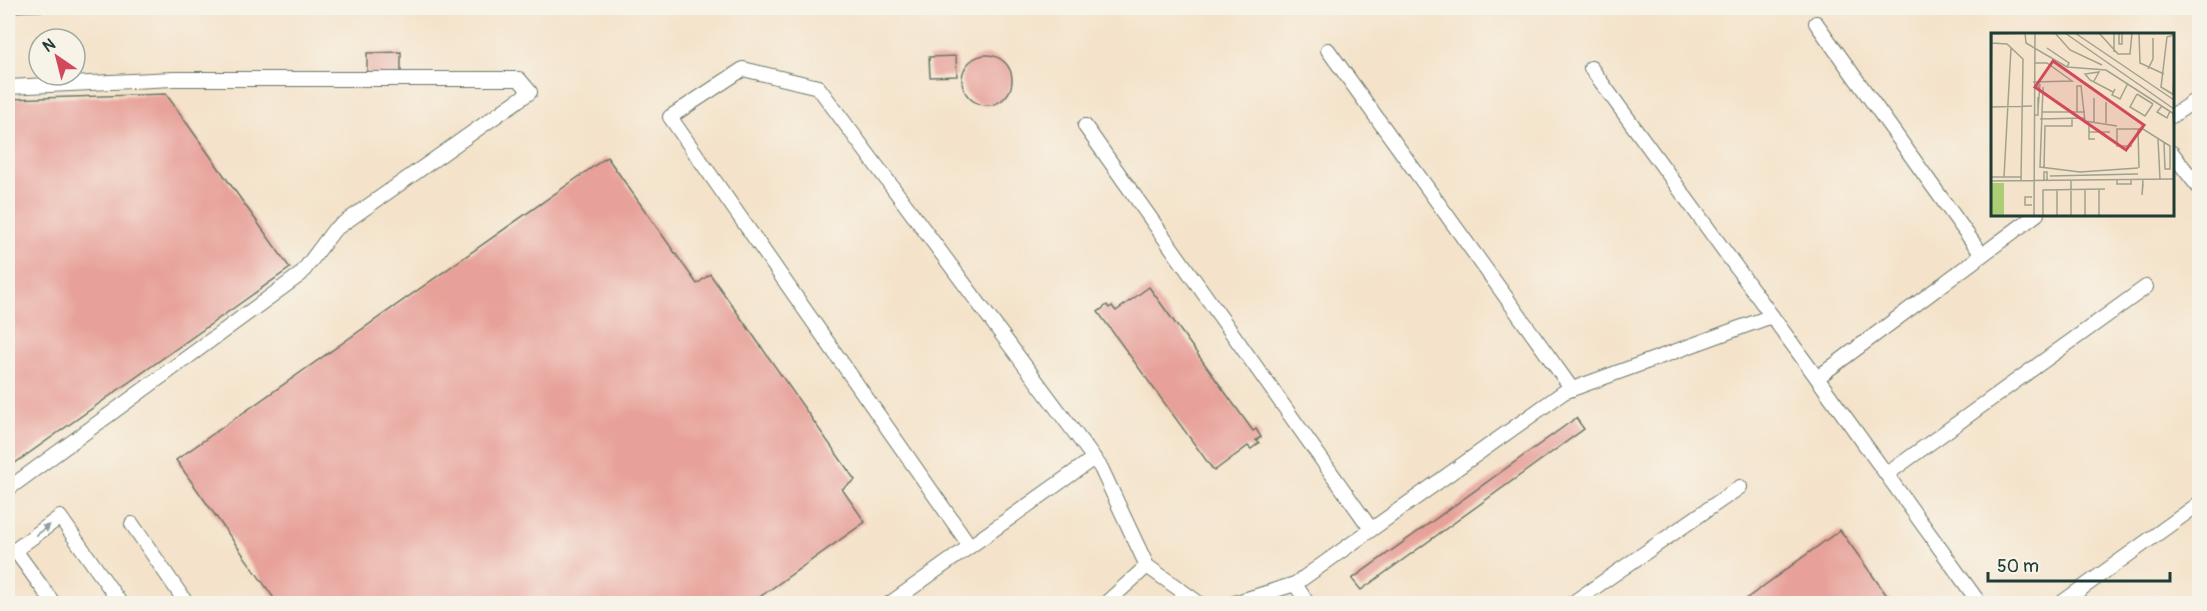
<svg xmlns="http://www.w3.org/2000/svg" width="2207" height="611" viewBox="0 0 2207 611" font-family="Pangolin,sans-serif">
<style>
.building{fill:#e7a19a}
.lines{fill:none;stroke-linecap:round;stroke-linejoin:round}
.service-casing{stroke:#6a7768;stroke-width:16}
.service{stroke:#fff;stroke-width:14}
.rail-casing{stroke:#1f3d34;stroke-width:7}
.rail{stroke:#f7f3e8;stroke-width:4.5;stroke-dasharray:14;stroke-linecap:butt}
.oneway{fill:#8f9e9a}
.inset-road{fill:none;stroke:#9fa18e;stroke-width:1.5}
.view{fill:#d1495b;fill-opacity:0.15;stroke:#d1495b;stroke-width:3}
.inset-edge{fill:none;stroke:#1f3d34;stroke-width:3}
</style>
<rect width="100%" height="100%" fill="#f7f3e8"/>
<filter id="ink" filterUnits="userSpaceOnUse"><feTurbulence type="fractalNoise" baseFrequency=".0167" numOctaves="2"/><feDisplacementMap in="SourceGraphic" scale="12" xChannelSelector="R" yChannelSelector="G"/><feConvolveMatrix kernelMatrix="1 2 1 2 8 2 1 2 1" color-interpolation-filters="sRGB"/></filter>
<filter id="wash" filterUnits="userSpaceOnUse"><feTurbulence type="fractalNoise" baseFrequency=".008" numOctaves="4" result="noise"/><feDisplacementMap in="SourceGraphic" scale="24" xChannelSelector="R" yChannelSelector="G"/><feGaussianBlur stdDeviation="1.35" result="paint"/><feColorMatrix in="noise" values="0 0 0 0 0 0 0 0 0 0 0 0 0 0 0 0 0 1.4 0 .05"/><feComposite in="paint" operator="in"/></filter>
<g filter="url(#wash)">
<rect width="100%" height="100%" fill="#f4e3ca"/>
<g id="blocks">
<g class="building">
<polygon points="401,52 401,76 367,77 367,53"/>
<circle cx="987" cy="80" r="25"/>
<polygon points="956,56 957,76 930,77 929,57"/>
<polygon points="166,94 290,268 8,468 8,99"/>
<polygon points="607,157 697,284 710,274 855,480 842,489 865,522 750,604 278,604 176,460"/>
<polygon points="1149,287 1253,431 1256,429 1261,437 1256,440 1259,443 1251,449 1248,446 1214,471 1098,312 1107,305 1109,308 1112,306 1116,311"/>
<polygon points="1576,418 1584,429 1361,590 1352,579"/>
<polygon points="1840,530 1893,604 1739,604"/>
</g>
</g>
</g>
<g filter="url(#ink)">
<use href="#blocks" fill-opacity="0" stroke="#6a7768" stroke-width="1.5"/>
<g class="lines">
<defs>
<g id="service">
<polyline points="1816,23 1982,255"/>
<polyline points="1328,50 1572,389"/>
<polyline points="1591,68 1817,378"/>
<polyline points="8,87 173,79 519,79 530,92 334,230 301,274 8,489"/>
<polyline points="2172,116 2200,97"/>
<polyline points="1085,126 1371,529"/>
<polyline points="2172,153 2200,189"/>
<polyline points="1887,474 2146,287"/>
<polyline points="132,524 187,604"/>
<polyline points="970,546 670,117 743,69 818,87 1101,468 1147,566 1200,604"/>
<polyline points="1295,584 1308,604"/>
<polyline points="54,604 15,550 60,517 121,604"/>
<polyline points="889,604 1094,458"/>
<polyline points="1105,604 1147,566"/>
<polyline points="1231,604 1295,584 1564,392 1772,316"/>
<polyline points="1571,604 1740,487"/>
<polyline points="1980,604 1817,378 2037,214"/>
<polyline points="2060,604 2200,503"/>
</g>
</defs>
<use href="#service" class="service-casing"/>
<use href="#service" class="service"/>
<defs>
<polyline id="rail" points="8,9 41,8"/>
</defs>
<use href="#rail" class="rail-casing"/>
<use href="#rail" class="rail"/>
</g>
<defs><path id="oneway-solid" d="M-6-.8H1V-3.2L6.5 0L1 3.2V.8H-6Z" transform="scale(1.5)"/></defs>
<use class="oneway" href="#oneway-solid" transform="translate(43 530) rotate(-36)"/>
</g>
<g transform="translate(1991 33)">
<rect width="183" height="183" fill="#f4e3ca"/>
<path d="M0 150H13V183H0Z" fill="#abcd75"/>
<path class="inset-road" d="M34 0 35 10 76 34 115 37 183 81M64 0 79 17 111 32M74 0 183 76M84 0 183 67M108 0 127 21H139L141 0M123 0V19M128 0V11H131V0M148 0 149 30 173 41M0 1 39 0M183 2 176 4 170 54 183 62M1 10 16 11 32 26 30 147M56 15 78 30 76 34M157 36 162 26V5M103 48 108 39 94 41 99 47 122 59M42 49 81 48 56 30H44M52 54 49 134 89 139 147 135M0 55 1 1M46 56 49 51 47 77M124 56 121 62 129 66 137 50M146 61 139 74 154 83 162 71M146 61 162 71M182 62 183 39M103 65V90M115 69V90M171 73 166 79 176 85 179 78M0 74 41 73M51 79H94M86 79V53H90L94 88 126 93M182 79 183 99M43 82H47V64M49 86 93 85M98 90V106H104M53 93H81V86M147 96H152L179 113V136H174L173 110M98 99H119M167 106 169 146M141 113H126V96H147L148 135M53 134 54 94M59 143 147 141M0 144H30M13 144 20 15M126 146V151H140V147M53 147V139H56V147M0 148 183 146M152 151 151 162 152 147M94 156V183M41 172H34V164H41M43 183 44 0M52 183V157L114 156M66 183V157M80 183V148M108 183V156"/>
<path class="view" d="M62 28 153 92 135 117 44 54Z"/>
<rect width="183" height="183" class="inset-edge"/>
</g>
<rect width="2207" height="611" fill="none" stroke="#f7f3e8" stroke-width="30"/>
<g transform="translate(57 57) rotate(325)"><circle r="28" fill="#f7f3e8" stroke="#a1aaa0" stroke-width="1.5"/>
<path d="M0-4.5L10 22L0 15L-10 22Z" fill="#d1495b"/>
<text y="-9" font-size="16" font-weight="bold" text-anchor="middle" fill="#1f3d34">N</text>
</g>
<path d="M1988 572v9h182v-9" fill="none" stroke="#1f3d34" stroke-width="3"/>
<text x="1997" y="572" font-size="18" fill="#1f3d34" stroke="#f7f3e8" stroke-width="4.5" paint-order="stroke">50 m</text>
</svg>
